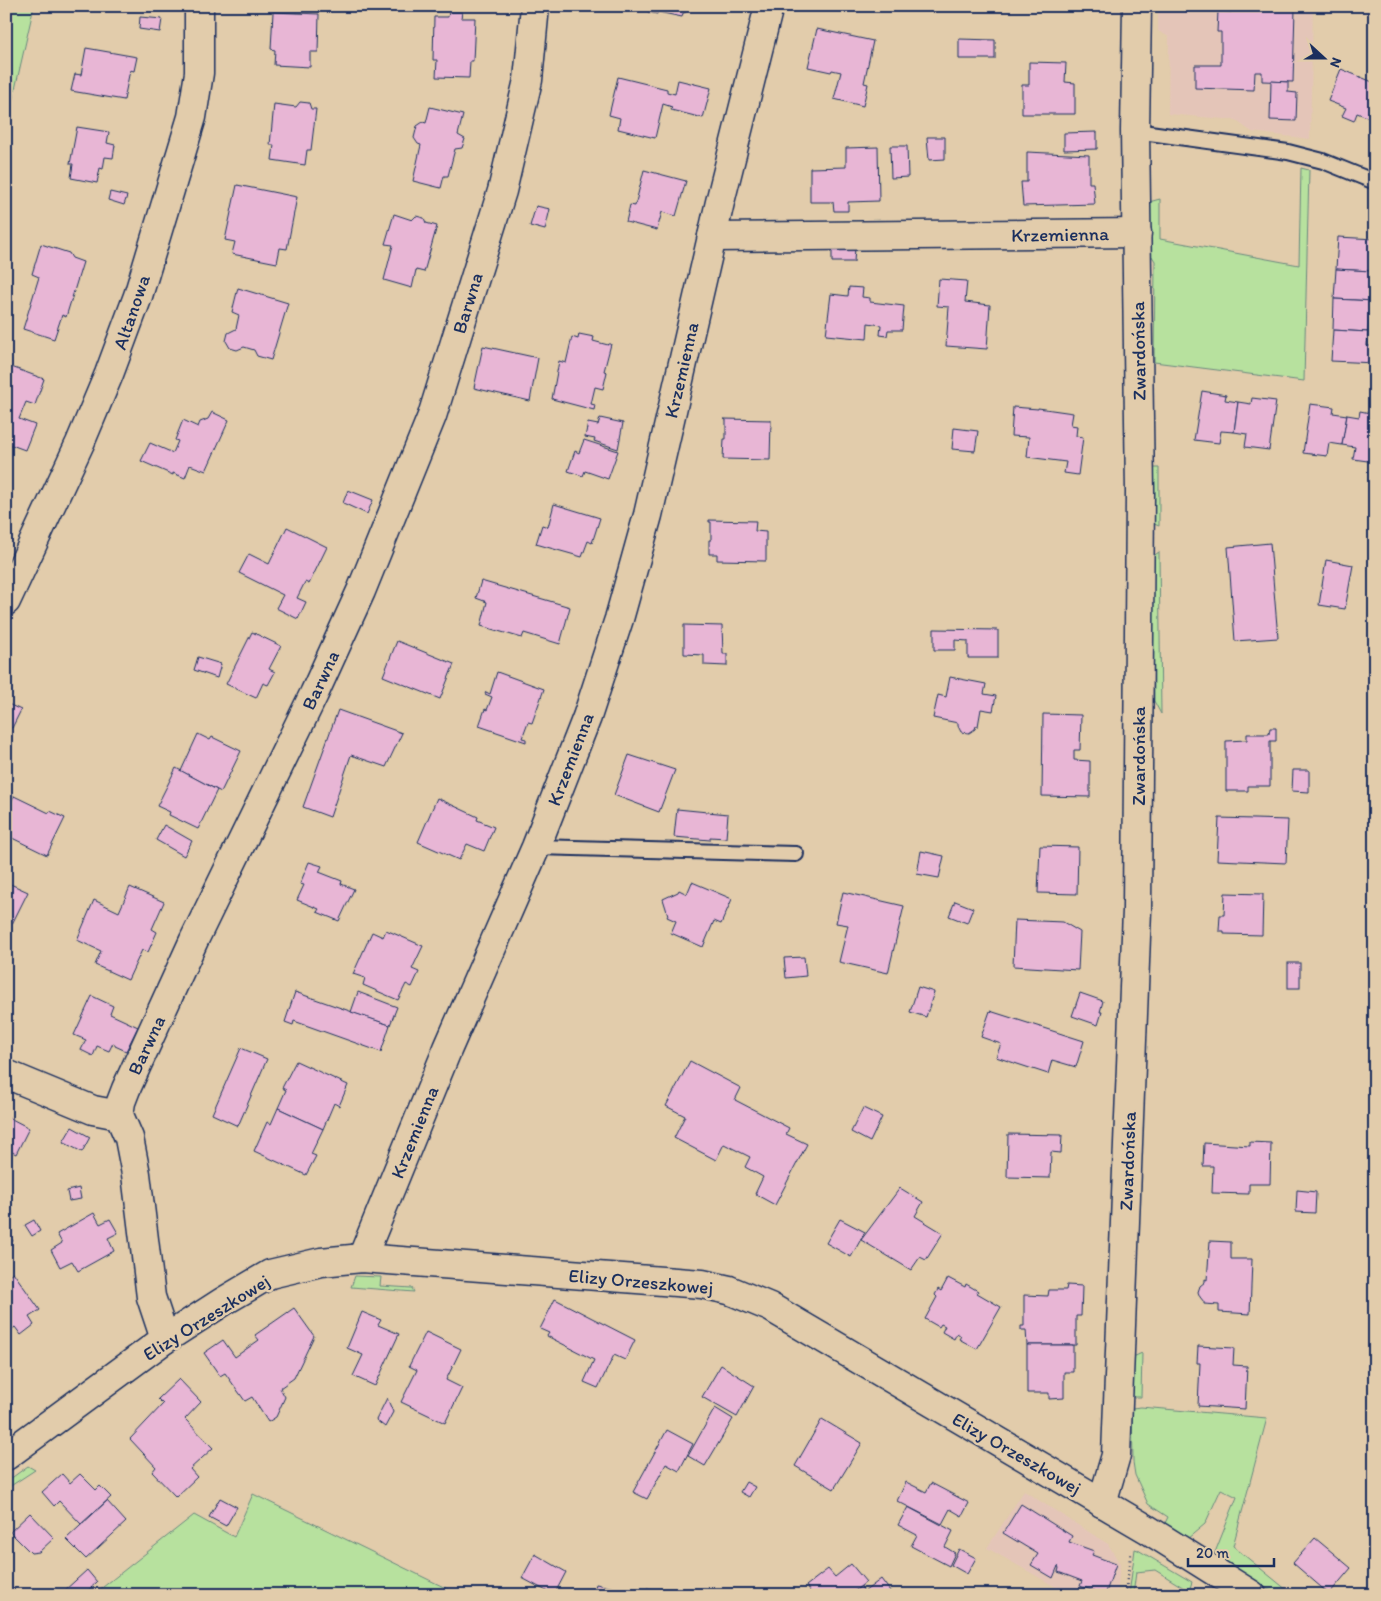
<svg xmlns="http://www.w3.org/2000/svg" width="1381" height="1601" viewBox="0 0 1381 1601" font-family="Itim,sans-serif">
<style>
.built{fill:#e4c5b8}
.green{fill:#b7e19e;stroke:#69887e}
.building{fill:#e8b6d5;stroke:#1b2f5e}
.lines{fill:none;stroke-linecap:round;stroke-linejoin:round}
.lane-casing{stroke:#1b2f5e;stroke-width:18}
.street-casing{stroke:#1b2f5e;stroke-width:31}
.path{stroke:#1b2f5e;stroke-width:3;stroke-dasharray:1 4;stroke-linecap:butt}
.lane{stroke:#e2ccab;stroke-width:14}
.street{stroke:#e2ccab;stroke-width:28}
.labels{text-anchor:middle;stroke-width:5;stroke-linejoin:round;paint-order:stroke}
.street-label{font-size:19px;fill:#1b2f5e;stroke:#e2ccab}
</style>
<rect width="100%" height="100%" fill="#e2ccab"/>
<filter id="ink" filterUnits="userSpaceOnUse"><feTurbulence type="fractalNoise" baseFrequency=".02" numOctaves="2"/><feDisplacementMap in="SourceGraphic" scale="10" xChannelSelector="R" yChannelSelector="G"/><feConvolveMatrix kernelMatrix="1 2 1 2 8 2 1 2 1" color-interpolation-filters="sRGB"/></filter>
<g filter="url(#ink)">
<g class="built">
<polygon points="1163,6 1313,6 1310,139 1252,132 1235,120 1168,114 1169,37 1158,31 1158,10"/>
<polygon points="1024,1491 1108,1544 1120,1564 1117,1595 1070,1595 987,1548"/>
</g>
<g class="green">
<polygon points="6,6 34,6 6,129"/>
<polygon points="1301,168 1309,170 1304,381 1154,362 1155,261 1148,250 1149,202 1160,199 1160,239 1299,265"/>
<polygon points="1154,468 1159,468 1159,526 1154,524"/>
<polygon points="1159,552 1161,714 1154,701 1152,557"/>
<polygon points="355,1276 381,1277 380,1286 412,1288 414,1292 351,1287"/>
<polygon points="1142,1353 1141,1397 1131,1397 1133,1357"/>
<polygon points="1141,1407 1267,1418 1233,1546 1293,1595 1277,1595 1214,1555 1237,1497 1221,1489 1205,1524 1187,1539 1164,1525 1168,1517 1148,1504 1135,1475 1133,1462 1132,1408"/>
<polygon points="28,1466 35,1470 6,1489 6,1482"/>
<polygon points="253,1494 460,1595 93,1595 194,1515 234,1537"/>
<polygon points="1135,1549 1138,1550 1192,1582 1189,1591 1155,1570 1136,1572 1133,1595 1129,1595"/>
</g>
<g class="building">
<polygon points="99,6 136,6 136,10 99,11"/>
<polygon points="644,6 687,6 686,12 683,13 682,17 658,12 657,14 648,12"/>
<polygon points="1231,6 1281,6 1281,8 1295,8 1293,82 1262,81 1262,72 1255,72 1254,90 1195,88 1195,65 1221,65 1221,32 1217,32 1218,11 1231,12"/>
<polygon points="273,12 319,14 318,52 310,52 310,67 274,65 275,50 271,49"/>
<polygon points="449,12 462,12 461,18 475,18 473,61 470,61 469,78 436,77 437,60 433,60 434,17 448,17"/>
<polygon points="140,17 162,19 160,32 139,29"/>
<polygon points="817,29 873,41 864,83 868,84 863,106 834,99 841,72 832,70 831,72 808,67"/>
<polygon points="959,39 995,40 995,59 959,59"/>
<polygon points="86,48 137,57 134,71 130,70 124,100 71,91 75,74 81,75"/>
<polygon points="1029,62 1066,63 1065,82 1075,83 1075,114 1022,114 1022,85 1029,85"/>
<polygon points="1341,69 1375,83 1375,120 1357,113 1354,121 1342,116 1346,108 1328,101"/>
<polygon points="618,77 667,89 667,92 675,94 678,80 711,88 703,118 671,110 672,107 663,104 655,138 618,129 620,118 609,115"/>
<polygon points="1271,81 1288,82 1288,92 1297,93 1296,121 1270,120"/>
<polygon points="300,102 309,103 311,109 316,109 311,150 307,150 305,165 272,160 274,145 270,145 274,104 296,107"/>
<polygon points="430,107 463,115 458,135 465,139 462,148 455,149 448,176 444,176 441,188 413,181 421,145 418,144 414,138 417,126 423,122 426,123"/>
<polygon points="77,127 109,132 107,143 115,145 113,158 105,157 103,169 100,168 97,183 71,178 73,164 70,164"/>
<polygon points="1097,132 1097,149 1064,150 1064,133"/>
<polygon points="927,137 945,137 945,159 929,160"/>
<polygon points="890,146 907,146 908,177 891,178"/>
<polygon points="878,147 879,201 848,202 848,211 834,211 833,202 810,202 810,168 846,167 846,148"/>
<polygon points="1027,152 1089,155 1089,183 1093,183 1095,204 1023,206 1021,182 1027,182"/>
<polygon points="644,170 686,181 676,216 662,212 657,230 626,222 630,205 635,206"/>
<polygon points="237,185 297,197 287,249 280,248 277,263 232,254 235,242 225,240"/>
<polygon points="110,192 127,196 124,205 108,200"/>
<polygon points="536,206 550,209 545,230 530,226"/>
<polygon points="394,214 412,220 416,216 424,218 426,223 437,226 424,272 416,270 412,288 384,280 393,245 385,244"/>
<polygon points="1338,237 1375,239 1375,257 1372,257 1371,271 1336,269"/>
<polygon points="41,244 69,253 72,258 83,262 66,317 62,315 54,339 23,329 39,277 32,274"/>
<polygon points="832,246 855,247 854,262 832,262"/>
<polygon points="1336,269 1371,271 1370,285 1375,285 1375,301 1334,299"/>
<polygon points="939,279 967,281 965,302 990,305 987,349 946,346 949,307 937,306"/>
<polygon points="849,287 863,288 862,297 870,298 870,302 904,306 902,330 888,330 887,336 880,335 881,325 868,323 867,339 826,335 831,294 848,296"/>
<polygon points="238,288 288,303 271,360 257,356 254,350 244,347 237,350 230,348 226,341 228,333 236,329 239,315 232,312"/>
<polygon points="1334,299 1375,301 1375,318 1369,317 1368,332 1333,330"/>
<polygon points="1333,330 1368,332 1367,346 1375,346 1375,363 1331,361"/>
<polygon points="579,334 594,337 593,341 608,345 609,344 611,344 604,371 607,372 603,389 595,387 591,404 595,405 594,410 552,399 559,361 566,363 572,337 578,339"/>
<polygon points="483,346 538,358 530,401 474,388"/>
<polygon points="6,365 44,379 35,405 26,402 19,419 35,425 25,450 6,443"/>
<polygon points="1202,391 1226,395 1225,400 1238,402 1234,432 1221,431 1219,443 1194,440"/>
<polygon points="1252,398 1276,401 1269,450 1245,447 1247,434 1234,432 1238,402 1251,404"/>
<polygon points="1310,404 1334,407 1333,413 1347,415 1342,445 1329,443 1327,456 1303,453"/>
<polygon points="1013,407 1038,409 1038,408 1073,413 1071,425 1077,426 1076,436 1083,437 1078,475 1064,473 1066,462 1027,457 1029,437 1011,436"/>
<polygon points="1360,411 1375,414 1375,462 1353,459 1355,447 1342,445 1347,415 1359,417"/>
<polygon points="212,412 229,420 206,471 190,465 185,478 173,473 173,475 141,461 150,443 173,453 178,441 175,440 183,420 198,427 200,422 208,419"/>
<polygon points="600,418 623,423 618,449 594,441 595,439 585,437 588,423 598,425"/>
<polygon points="724,419 771,420 770,460 723,459 724,439 726,439 726,420"/>
<polygon points="954,428 978,431 975,451 952,449"/>
<polygon points="584,440 618,451 608,479 585,471 583,476 568,471 575,451 579,453"/>
<polygon points="348,490 373,500 367,514 343,503"/>
<polygon points="554,504 600,518 592,543 588,541 582,557 536,544 542,525 548,527"/>
<polygon points="709,520 756,521 755,531 766,532 766,561 717,560 717,554 709,554 709,540 711,540 711,522 709,522"/>
<polygon points="287,527 327,547 309,584 305,582 297,598 306,602 298,619 276,608 283,595 239,573 249,554 269,564"/>
<polygon points="1270,543 1278,638 1235,641 1228,547"/>
<polygon points="1326,560 1353,565 1345,609 1319,605"/>
<polygon points="481,581 570,607 560,644 524,633 522,638 481,626 487,602 476,598"/>
<polygon points="684,625 722,626 723,654 727,654 727,666 704,665 704,655 684,654"/>
<polygon points="934,629 998,630 998,658 968,658 968,641 955,640 955,650 934,650"/>
<polygon points="252,632 281,646 269,669 275,672 268,685 263,683 256,698 226,684"/>
<polygon points="397,641 454,664 440,699 383,676"/>
<polygon points="198,657 221,664 217,678 194,670"/>
<polygon points="497,672 544,689 532,723 528,722 522,738 526,739 526,742 479,726 485,709 487,710 492,697 485,694 486,692 490,694"/>
<polygon points="950,677 986,684 984,694 996,696 993,711 981,709 978,726 976,726 975,729 969,733 961,732 958,726 958,723 933,718 938,695 946,697"/>
<polygon points="6,703 21,710 12,728 6,726"/>
<polygon points="338,710 402,733 386,767 351,755 330,817 303,807"/>
<polygon points="1043,714 1081,715 1080,750 1074,750 1074,760 1090,761 1090,797 1042,796"/>
<polygon points="1270,728 1276,728 1276,741 1270,741 1270,786 1248,786 1248,791 1226,791 1226,741 1247,740 1247,734 1269,734"/>
<polygon points="198,734 210,740 212,737 241,751 221,792 181,771"/>
<polygon points="629,755 675,770 659,812 614,795"/>
<polygon points="176,768 217,790 198,829 169,815 170,812 157,806"/>
<polygon points="1293,770 1309,770 1309,792 1292,791"/>
<polygon points="14,796 49,813 50,811 65,818 47,855 6,835 6,812"/>
<polygon points="437,798 478,817 477,820 494,827 484,851 467,844 459,860 418,842"/>
<polygon points="677,809 728,814 726,838 710,837 710,840 674,837"/>
<polygon points="1219,818 1288,820 1286,863 1217,860"/>
<polygon points="164,825 192,841 184,856 156,840"/>
<polygon points="1040,846 1078,847 1077,894 1038,893"/>
<polygon points="921,851 944,856 939,878 917,874"/>
<polygon points="309,862 322,866 319,872 342,881 341,884 354,889 339,921 317,912 319,909 297,900 304,885 300,884"/>
<polygon points="6,882 28,892 12,924 6,922"/>
<polygon points="692,882 732,899 721,924 714,921 703,947 671,933 676,921 667,917 668,915 663,899 678,892 679,890 687,894"/>
<polygon points="130,887 164,902 152,929 157,932 148,952 142,950 128,980 95,965 101,951 77,940 94,900 119,912"/>
<polygon points="843,892 904,906 888,973 839,962 848,925 836,923"/>
<polygon points="1225,893 1263,894 1262,935 1224,934 1224,931 1219,931 1220,915 1224,915"/>
<polygon points="955,901 973,908 967,923 949,916"/>
<polygon points="1015,920 1063,922 1080,932 1078,970 1013,966"/>
<polygon points="386,930 423,946 412,969 419,972 412,987 406,984 398,1000 363,985 365,978 353,974 372,932 383,937"/>
<polygon points="804,957 806,976 786,978 784,958"/>
<rect x="1288" y="963" width="12" height="25"/>
<polygon points="918,987 934,992 926,1017 910,1012"/>
<polygon points="295,992 390,1025 381,1052 294,1021 293,1025 285,1022"/>
<polygon points="358,992 397,1007 390,1025 351,1012"/>
<polygon points="1080,993 1103,1001 1100,1012 1102,1012 1098,1025 1072,1016"/>
<polygon points="92,996 113,1006 110,1014 138,1027 126,1051 115,1046 115,1044 113,1043 109,1051 97,1046 93,1056 81,1050 86,1040 74,1035"/>
<polygon points="990,1011 1084,1041 1076,1067 1052,1060 1048,1074 996,1057 1001,1044 981,1037"/>
<polygon points="241,1048 267,1059 238,1126 212,1114"/>
<polygon points="296,1061 348,1085 339,1106 334,1103 323,1129 278,1108 286,1090 282,1088"/>
<polygon points="690,1061 741,1088 735,1100 789,1128 786,1134 807,1144 775,1205 755,1194 763,1177 745,1167 750,1157 724,1144 716,1160 674,1138 685,1116 666,1106"/>
<polygon points="278,1108 323,1129 311,1154 316,1156 306,1175 254,1151 267,1122 271,1124"/>
<polygon points="863,1108 882,1117 870,1142 851,1132"/>
<polygon points="6,1116 29,1128 16,1154 10,1151 6,1159"/>
<polygon points="72,1127 90,1137 82,1152 63,1142"/>
<polygon points="1008,1134 1062,1135 1061,1153 1051,1152 1050,1178 1007,1177"/>
<polygon points="1250,1142 1271,1143 1270,1184 1249,1184 1249,1194 1212,1193 1213,1166 1203,1166 1204,1143 1250,1146"/>
<polygon points="79,1188 81,1199 69,1201 67,1191"/>
<polygon points="900,1188 923,1202 915,1216 943,1233 926,1260 920,1257 911,1270 861,1240"/>
<polygon points="1297,1190 1316,1192 1315,1213 1296,1212"/>
<polygon points="94,1213 100,1224 110,1219 118,1233 108,1238 114,1251 78,1271 72,1261 60,1267 51,1250 62,1243 57,1234"/>
<polygon points="840,1219 865,1232 851,1257 826,1243"/>
<polygon points="34,1220 40,1231 32,1236 25,1225"/>
<polygon points="6,1231 13,1241 6,1246"/>
<polygon points="1210,1241 1231,1242 1231,1259 1252,1259 1250,1314 1219,1312 1219,1305 1204,1304 1204,1302 1200,1297 1198,1292 1200,1286 1205,1282 1205,1279 1207,1280"/>
<polygon points="13,1272 40,1310 29,1317 34,1325 21,1335 15,1327 9,1331 6,1327 6,1277"/>
<polygon points="948,1278 965,1287 966,1284 978,1291 977,1293 1001,1307 977,1349 959,1339 961,1336 957,1333 954,1339 942,1332 945,1326 941,1324 939,1327 925,1319 937,1297 935,1295 938,1289 941,1291"/>
<polygon points="1067,1285 1082,1286 1081,1316 1076,1316 1076,1345 1027,1345 1026,1330 1021,1330 1021,1326 1024,1326 1024,1295 1048,1296 1049,1290 1066,1290"/>
<polygon points="555,1299 635,1340 625,1360 614,1355 598,1388 584,1382 594,1360 547,1336 549,1333 540,1329"/>
<polygon points="294,1308 314,1336 294,1378 280,1388 285,1397 276,1417 268,1422 252,1397 245,1401 225,1373 220,1376 204,1353 223,1340 235,1357 259,1340 255,1335"/>
<polygon points="362,1312 381,1320 378,1325 399,1334 375,1386 353,1376 363,1355 347,1348"/>
<polygon points="426,1332 461,1349 446,1380 462,1388 445,1423 401,1402 417,1370 409,1366"/>
<polygon points="1027,1345 1073,1345 1073,1372 1064,1372 1064,1398 1049,1399 1049,1393 1027,1393"/>
<polygon points="1198,1346 1234,1348 1233,1365 1247,1366 1245,1409 1198,1406 1200,1363 1197,1363"/>
<polygon points="721,1365 754,1386 737,1417 702,1397"/>
<polygon points="179,1379 201,1402 185,1419 213,1448 190,1469 197,1477 176,1497 152,1472 156,1467 130,1439 163,1404 158,1399"/>
<polygon points="387,1398 393,1412 385,1427 376,1420"/>
<polygon points="715,1408 733,1419 705,1466 688,1456"/>
<polygon points="822,1419 862,1443 834,1489 795,1466"/>
<polygon points="667,1430 693,1444 679,1471 666,1464 647,1499 633,1492"/>
<polygon points="62,1474 70,1483 80,1474 96,1490 100,1486 111,1497 81,1524 59,1501 54,1506 42,1492"/>
<polygon points="746,1482 755,1487 749,1497 740,1492"/>
<polygon points="906,1482 926,1492 931,1483 969,1503 962,1516 950,1509 942,1524 897,1501"/>
<polygon points="220,1498 237,1507 226,1526 209,1517"/>
<polygon points="107,1501 126,1522 86,1559 66,1539"/>
<polygon points="1021,1504 1072,1536 1069,1542 1094,1551 1092,1555 1116,1564 1105,1595 1080,1586 1082,1581 1058,1572 1059,1568 1058,1566 1053,1578 1031,1565 1038,1554 1003,1533"/>
<polygon points="908,1507 953,1531 945,1547 955,1553 949,1566 911,1546 917,1535 898,1525"/>
<polygon points="30,1513 54,1538 39,1552 31,1553 10,1532"/>
<polygon points="1315,1538 1351,1568 1329,1594 1293,1563"/>
<polygon points="959,1549 976,1558 967,1574 951,1565"/>
<polygon points="535,1554 566,1572 554,1595 522,1578"/>
<polygon points="851,1564 866,1582 850,1595 813,1595 806,1586 828,1569 835,1577"/>
<polygon points="87,1570 97,1582 83,1595 67,1595 64,1591"/>
<polygon points="881,1579 893,1595 850,1595 861,1586 864,1592"/>
<polygon points="596,1584 615,1588 613,1595 593,1595"/>
<polygon points="647,1588 665,1592 665,1595 645,1595"/>
</g>
<g class="lines">
<defs>
<g id="lane">
<polyline points="1135,131 1288,152 1323,161 1375,182"/>
<polyline points="536,847 796,854"/>
</g>
<g id="street">
<polyline points="712,237 1137,233"/>
<polyline points="6,601 80,443 109,374 138,296 192,117 199,73 199,6"/>
<polyline points="6,1074 93,1110 119,1115"/>
<polyline points="362,1258 448,1048 536,847 587,717 619,619 648,515 720,202 769,6"/>
<polyline points="165,1339 151,1297 136,1174 129,1138 119,1115 121,1102 126,1089 194,940 314,694 361,591 432,416 502,191 528,80 535,6"/>
<polyline points="6,1456 165,1339 224,1301 270,1274 321,1262 362,1258 702,1284 729,1290 770,1307 1147,1529 1252,1595"/>
<polyline points="1102,1503 1116,1455 1137,910 1140,492 1135,131 1137,6"/>
</g>
</defs>
<use href="#lane" class="lane-casing"/>
<use href="#street" class="street-casing"/>
<g class="path">
<polyline points="26,1595 31,1590 37,1595"/>
<polyline points="1125,1595 1131,1552"/>
</g>
<use href="#lane" class="lane"/>
<use href="#street" class="street"/>
</g>
</g>
<g class="labels">
<g class="street-label">
<text transform="translate(1060 234) rotate(-1)" y="7">Krzemienna</text>
<text transform="translate(467 303) rotate(-73)" y="7">Barwna</text>
<text transform="translate(131 312) rotate(-71)" y="7">Altanowa</text>
<text transform="translate(1138 351) rotate(-91)" y="7">Zwardońska</text>
<text transform="translate(681 370) rotate(-77)" y="7">Krzemienna</text>
<text transform="translate(320 680) rotate(-65)" y="7">Barwna</text>
<text transform="translate(1138 756) rotate(-90)" y="7">Zwardońska</text>
<text transform="translate(570 759) rotate(-69)" y="7">Krzemienna</text>
<text transform="translate(146 1045) rotate(-65)" y="7">Barwna</text>
<text transform="translate(414 1132) rotate(-68)" y="7">Krzemienna</text>
<text transform="translate(1127 1161) rotate(-88)" y="7">Zwardońska</text>
<text transform="translate(641 1281) rotate(5)" y="7">Elizy Orzeszkowej</text>
<text transform="translate(206 1317) rotate(-32)" y="7">Elizy Orzeszkowej</text>
<text transform="translate(1017 1453) rotate(30)" y="7">Elizy Orzeszkowej</text>
</g>
</g>
<rect width="1381" height="1601" fill="none" stroke="#e2ccab" stroke-width="25"/>
<rect x="12" y="12" width="1356" height="1576" fill="none" stroke="#1b2f5e" stroke-width="2" filter="url(#ink)"/>
<g transform="translate(1324 58) rotate(111)" stroke="#e2ccab" stroke-width="4" paint-order="stroke">
<path d="M0-4L9 19L0 12L-9 19Z" fill="#1b2f5e"/>
<text y="-8" font-size="14" font-weight="bold" text-anchor="middle" fill="#1b2f5e">N</text>
</g>
<path d="M1188 1558v8h86v-8" fill="none" stroke="#1b2f5e" stroke-width="2.5"/>
<text x="1196" y="1558" font-size="15" fill="#1b2f5e" stroke="#e2ccab" stroke-width="4" paint-order="stroke">20 m</text>
</svg>
